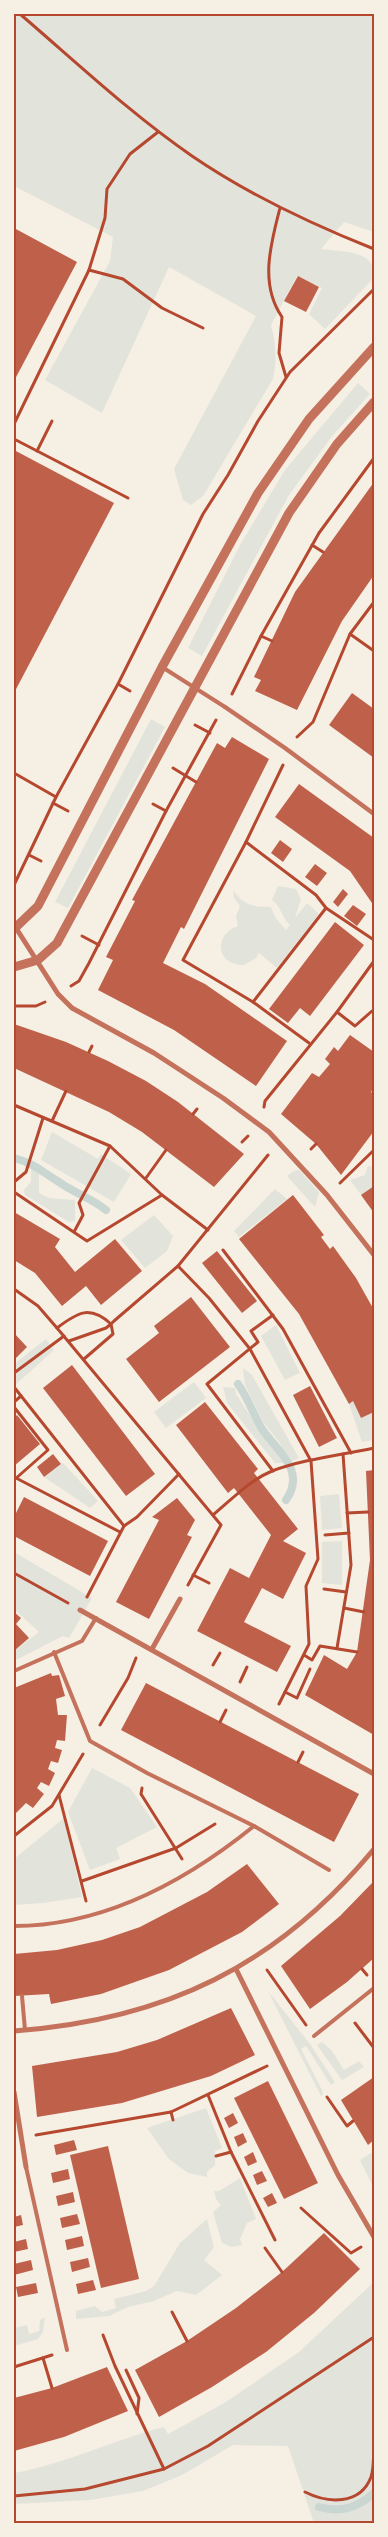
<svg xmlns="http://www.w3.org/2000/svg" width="388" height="2537" viewBox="0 0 388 2537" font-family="'Noto Sans',sans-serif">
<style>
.green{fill:#e2e4dc}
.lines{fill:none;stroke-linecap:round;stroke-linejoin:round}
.stream{stroke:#c9d6d2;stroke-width:8}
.building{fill:#bf614a}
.path{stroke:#b5482f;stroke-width:3}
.service{stroke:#c5725c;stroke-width:4}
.pedestrian{stroke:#c5725c;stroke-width:4.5}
.minor{stroke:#c5725c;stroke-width:5}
.tertiary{stroke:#c5725c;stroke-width:9}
.neatline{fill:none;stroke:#b5482f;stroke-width:2}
</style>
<rect width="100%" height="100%" fill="#f6efe4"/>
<g class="green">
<path d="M14 14H374V232L344 222 321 249C339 252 383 249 371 281L325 329 309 314 322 288 297 276 271 325C276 343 277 361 273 379L203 496 191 505 183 500 174 469 256 316 169 267 102 413 45 380 110 261 113 237 14 186Z"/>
<polygon points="358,383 370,394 333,435 289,495 202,656 188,648 240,545 285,470"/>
<polygon points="151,719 165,727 68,908 55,902"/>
<path d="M278 886 296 889 301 899 295 918 307 903 319 914 277 968 259 953 256 958 244 965C217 966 212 935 238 926L236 916 240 906 234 898 233 890C243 905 253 907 271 907L275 917 286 930 290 925C281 917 282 907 272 900Z"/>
<polygon points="52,1132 98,1159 101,1154 131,1174 114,1202 41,1160"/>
<polygon points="368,1166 374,1167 374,1186 361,1195 350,1180 365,1175"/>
<polygon points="31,1167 39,1174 39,1193 49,1198 75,1200 75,1221 69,1222 25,1195 24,1190 31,1182"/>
<polygon points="299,1170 319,1192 315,1207 287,1176 294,1171"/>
<polygon points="275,1189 287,1199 239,1237 234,1231"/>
<polygon points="154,1215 173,1236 167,1251 145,1268 121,1240"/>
<polygon points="276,1325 300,1373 285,1380 261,1336"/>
<polygon points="46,1339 54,1350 14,1386 14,1364"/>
<polygon points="243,1368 252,1375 299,1458 290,1462 279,1442 263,1422 245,1385"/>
<polygon points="194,1382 206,1398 166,1428 154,1412"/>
<polygon points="223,1387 235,1388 236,1394 264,1437 279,1452 285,1463 275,1463 227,1403"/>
<polygon points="353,1401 361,1418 374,1412 374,1440 362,1442 349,1404"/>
<polygon points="63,1463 98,1501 90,1508 44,1477"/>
<polygon points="339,1494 342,1528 322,1530 320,1496"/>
<polygon points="342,1541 342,1585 322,1583 322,1542"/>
<polygon points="14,1552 92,1598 69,1638 63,1636 14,1661 14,1651 39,1632 14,1609"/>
<polygon points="92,1768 130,1788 157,1827 116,1848 120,1859 90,1870 68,1812"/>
<polygon points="64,1818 82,1897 43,1903 14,1905 14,1859"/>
<polygon points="268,1991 310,2044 335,2082 331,2085 306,2046 301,2049 322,2090 323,2094 321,2096"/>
<polygon points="322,2042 332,2051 344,2070 359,2061 364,2067 342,2080 317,2045"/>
<polygon points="206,2108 222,2148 215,2151 215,2165 207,2172 207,2177 188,2173 169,2159 147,2128"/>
<polygon points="374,2151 374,2189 360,2160"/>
<polygon points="240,2178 256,2219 247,2223 240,2239 242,2245 232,2247 222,2243 213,2212 221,2205 216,2199 214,2191 219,2191"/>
<polygon points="207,2219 214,2247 204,2260 222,2275 196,2295 177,2291 154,2301 128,2307 109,2316 76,2319 76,2311 95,2306 102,2312 116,2308 114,2299 146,2291 154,2286 180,2243"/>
<path d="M374 2282V2523H314L288 2446 233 2445 182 2475 143 2491 90 2500 14 2504V2473C65 2464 113 2440 164 2427L168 2434 226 2402 299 2352Z"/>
<polygon points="45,2317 43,2332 38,2339 14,2346 14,2328 27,2325 29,2334 39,2331 40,2320"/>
</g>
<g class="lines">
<g class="stream">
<path d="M14 1158C36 1164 40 1171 59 1182 74 1193 91 1198 106 1210"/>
<path d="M238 1384C248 1398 253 1414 262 1429 276 1450 307 1470 286 1500"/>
<path d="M319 2507C341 2513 357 2508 374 2493"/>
</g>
</g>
<g class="building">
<polygon points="14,228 77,262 14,381"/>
<polygon points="298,276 319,287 306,312 284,301"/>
<polygon points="14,450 114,503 14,693"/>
<polygon points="374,482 374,575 342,621 297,710 255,691 261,680 254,677 295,592"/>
<polygon points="352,693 374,709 374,758 329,725"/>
<polygon points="232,737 269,759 184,929 181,927 163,963 205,984 287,1041 256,1086 174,1030 98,990 113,960 106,957 135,901 132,900 217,743 225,748"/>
<polygon points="299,784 374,838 374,906 350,871 275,817"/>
<polygon points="280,840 292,849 283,862 271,853"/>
<polygon points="315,864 327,873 317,886 305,877"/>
<polygon points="343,889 348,894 338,907 333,902"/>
<polygon points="353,905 366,914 357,926 344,916"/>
<polygon points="335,922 364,945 310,1016 300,1008 288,1023 269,1009"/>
<polygon points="14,1024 66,1042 108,1061 146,1081 178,1102 244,1154 214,1187 142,1132 109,1112 14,1068"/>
<polygon points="350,1035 374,1052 374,1088 371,1092 374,1094 374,1131 341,1175 316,1144 281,1114 312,1073 319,1077 330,1064 325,1059 334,1047 338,1051"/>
<polygon points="374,1186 374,1213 361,1195"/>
<polygon points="293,1195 324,1235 321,1237 330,1249 333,1246 356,1278 374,1310 372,1313 374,1317 374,1412 361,1418 353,1401 349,1404 299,1314 239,1239"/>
<polygon points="14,1212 60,1239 55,1247 75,1272 115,1239 142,1271 101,1305 86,1286 62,1306 35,1273 14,1260"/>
<polygon points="217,1251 257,1301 242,1313 202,1263"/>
<polygon points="191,1297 230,1347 159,1402 126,1359 159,1333 154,1326"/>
<polygon points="14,1333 27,1347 14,1360"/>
<polygon points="72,1365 155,1474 126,1496 43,1388"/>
<polygon points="310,1386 337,1438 319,1447 293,1395"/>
<polygon points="205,1402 258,1469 254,1473 298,1529 283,1541 306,1553 283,1599 262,1588 244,1622 291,1646 277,1672 197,1631 230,1568 249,1578 271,1535 234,1488 228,1493 176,1425"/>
<polygon points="17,1415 40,1444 14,1466 14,1418"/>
<polygon points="53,1454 61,1464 44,1477 37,1467"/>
<polygon points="374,1470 374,1735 305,1695 324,1655 347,1669 357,1652 370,1560 366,1471"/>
<polygon points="24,1497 108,1541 90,1576 14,1536 14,1517"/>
<polygon points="177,1498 195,1520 187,1535 192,1537 149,1619 116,1602 159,1520 152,1517"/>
<polygon points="14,1612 21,1618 16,1624 29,1638 14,1651"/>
<polygon points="51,1673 52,1676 59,1675 65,1696 56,1699 58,1715 67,1715 65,1741 57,1740 55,1748 62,1750 58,1763 51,1761 48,1769 55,1773 49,1786 41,1782 37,1788 44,1794 33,1808 26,1803 14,1815 14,1688"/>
<polygon points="146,1683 359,1794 334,1842 121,1730"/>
<polygon points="247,1864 279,1904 242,1932 169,1970 101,1994 51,2004 49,1994 14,1996 14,1954 57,1950 102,1940 140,1927 207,1892"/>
<polygon points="374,1881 374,1958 347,1982 310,2009 281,1966 340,1916"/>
<polygon points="231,2008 255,2055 211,2076 122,2103 37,2117 32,2066 117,2052 157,2040"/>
<polygon points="374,2077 374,2140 368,2145 341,2100"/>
<polygon points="268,2081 318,2183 284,2199 234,2098"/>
<polygon points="233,2113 238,2123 229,2128 224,2118"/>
<polygon points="243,2133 247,2142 238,2147 234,2137"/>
<polygon points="74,2140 77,2150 56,2155 54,2145"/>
<polygon points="108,2146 139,2279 101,2288 70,2155"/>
<polygon points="253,2152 257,2162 248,2166 244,2157"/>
<polygon points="68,2169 70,2179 53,2183 51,2173"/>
<polygon points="262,2171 267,2181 257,2185 253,2175"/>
<polygon points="73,2192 75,2202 58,2206 56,2196"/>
<polygon points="272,2193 277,2203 268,2207 263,2198"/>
<polygon points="77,2214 80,2224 62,2228 60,2218"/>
<polygon points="21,2215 23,2225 14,2227 14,2217"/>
<polygon points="324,2233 360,2269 314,2313 266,2352 212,2387 159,2417 135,2370 187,2341 236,2308 282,2272"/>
<polygon points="82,2236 84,2246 67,2250 65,2240"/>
<polygon points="26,2239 28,2249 14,2252 14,2242"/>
<polygon points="88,2258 90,2267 72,2272 70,2262"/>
<polygon points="31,2260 33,2270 14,2275 14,2264"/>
<polygon points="93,2280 96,2290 78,2294 76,2284"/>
<polygon points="36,2283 38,2293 18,2297 16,2287"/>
<polygon points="107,2367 128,2411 64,2437 14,2451 14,2398 52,2388"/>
</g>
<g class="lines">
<g class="path">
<path d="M20 14C76 62 131 114 192 156 249 195 311 224 374 249"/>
<path d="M280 208C271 243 259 284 282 317L279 353 286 377"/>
<polyline points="89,270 105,218 107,189 130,154 158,132"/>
<polyline points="14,424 89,270 123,279 162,308 203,328"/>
<polyline points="14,439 128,498"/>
<polyline points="37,451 52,421"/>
<polyline points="312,545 323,552"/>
<polyline points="350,634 374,651"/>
<polyline points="261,636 272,641"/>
<polyline points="118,684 130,691"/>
<polyline points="232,694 261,636 319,533 374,458"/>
<polyline points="195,725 210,733"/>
<polyline points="297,737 313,722 350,634 374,602"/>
<polyline points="283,765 246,842 183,960 253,1002 309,1043"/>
<polyline points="173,768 196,782"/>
<polyline points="14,773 56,797"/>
<polyline points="53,803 68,811"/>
<polyline points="153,804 166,811"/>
<polyline points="246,842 316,895 326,908 374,940"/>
<polyline points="29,855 41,861"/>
<polyline points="14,885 56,797 118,684 203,514 228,475 258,421 290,372 374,289"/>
<polyline points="82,936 99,945"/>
<polyline points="71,986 79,981 89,963 166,811 216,720"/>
<polyline points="253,1002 326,908"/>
<polyline points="14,1006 36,1006 45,1002"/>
<polyline points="337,1012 355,1026 372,1011 374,1013"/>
<polyline points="89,1052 92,1046"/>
<polyline points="14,1105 110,1146"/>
<polyline points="264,1107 265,1101 337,1012 374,961"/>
<polyline points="193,1114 197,1109"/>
<polyline points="52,1121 66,1091"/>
<polyline points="242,1142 248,1136"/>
<polyline points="311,1149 316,1144"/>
<polyline points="146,1178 166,1150"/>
<polyline points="14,1182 26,1172 43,1118"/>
<polyline points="340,1183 374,1150"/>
<polyline points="14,1192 87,1241 162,1195"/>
<polyline points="74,1232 83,1215 79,1203 110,1146 162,1195 208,1230"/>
<polyline points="223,1250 283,1329 351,1453"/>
<polyline points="178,1266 209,1298 250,1349 311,1461 318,1559 306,1586 309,1644 279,1704"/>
<polyline points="14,1289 38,1306 57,1328 221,1525 188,1585"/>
<polyline points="273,1315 251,1331 258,1342 207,1384 273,1471"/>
<path d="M57 1328C78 1312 90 1305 111 1324L106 1328 69 1341"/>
<polyline points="84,1359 113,1334 111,1324 114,1321 178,1266 268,1155"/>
<polyline points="14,1373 64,1336"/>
<polyline points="14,1387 124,1526"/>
<polyline points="14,1402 21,1396"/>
<polyline points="14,1407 48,1450 14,1480"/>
<polyline points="16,1478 120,1532"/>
<polyline points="347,1513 368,1512"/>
<path d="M213 1515C231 1500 250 1480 272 1471 304 1459 341 1455 374 1448"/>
<polyline points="325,1535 349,1533"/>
<polyline points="14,1573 68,1603"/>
<polyline points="193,1575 209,1583"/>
<polyline points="324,1589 346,1592"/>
<polyline points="87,1597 124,1526 137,1517 179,1474"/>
<polyline points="344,1608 364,1612"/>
<polyline points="337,1648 351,1565 343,1454"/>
<polyline points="304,1655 312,1660 320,1646 357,1652"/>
<polyline points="213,1665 220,1653"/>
<polyline points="240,1682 247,1667"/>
<polyline points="285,1692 297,1698 310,1669"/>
<polyline points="220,1722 226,1710"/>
<polyline points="100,1725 128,1678 136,1658"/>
<polyline points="298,1762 303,1752"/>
<polyline points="142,1788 141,1794 182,1859"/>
<polyline points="59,1795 86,1901"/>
<polyline points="14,1836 52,1806 83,1754"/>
<polyline points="82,1881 176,1848 215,1824"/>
<polyline points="362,1969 367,1975"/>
<polyline points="267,1970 306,2025"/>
<polyline points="355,2023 374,2048"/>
<polyline points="208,2095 231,2152 275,2240"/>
<polyline points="327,2097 347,2126 353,2121"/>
<polyline points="171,2112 173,2120"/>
<polyline points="36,2135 171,2112 267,2066"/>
<polyline points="216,2156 231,2152"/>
<polyline points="301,2208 351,2253 361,2247"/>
<polyline points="265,2248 282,2272"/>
<polyline points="172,2312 187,2341"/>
<polyline points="103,2335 115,2366 164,2469"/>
<polyline points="43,2358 52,2388"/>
<polyline points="14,2367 52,2355"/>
<polyline points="126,2370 139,2398 137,2414"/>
<path d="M305 2492C327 2503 360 2506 371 2477 374 2468 373 2460 374 2450"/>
<polyline points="14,2496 85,2489 164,2469 208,2446 374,2337"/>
</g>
<g class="service">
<polyline points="162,667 225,707"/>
<polyline points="54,1652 90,1741 147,1773 254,1826 329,1870"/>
<polyline points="14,1671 82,1641 96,1618"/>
<path d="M14 1926C103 1926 186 1881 254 1826"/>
<polyline points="22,1996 25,2030"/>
<polyline points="314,2036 374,1988"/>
<polyline points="26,2167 67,2350"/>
</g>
<polyline class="pedestrian" points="225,707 285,748 374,814"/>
<g class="minor">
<polyline points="16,928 58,994 72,1008 154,1053 223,1098 269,1132 327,1195 374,1255"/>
<polyline points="80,1610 374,1774"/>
<polyline points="152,1649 180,1599"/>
<polyline points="236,1969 338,2175 374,2237"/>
<path d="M14 2031C165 2020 277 1966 374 1849"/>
<polyline points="14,2092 26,2167"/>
</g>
<g class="tertiary">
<polyline points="14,929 38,906 162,667 258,493 309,419 374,347"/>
<polyline points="14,967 38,960 57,943 289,513 337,444 374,402"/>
</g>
</g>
<rect width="388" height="2537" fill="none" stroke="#f6efe4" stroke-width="30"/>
<rect x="15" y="15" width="358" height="2507" class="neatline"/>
</svg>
